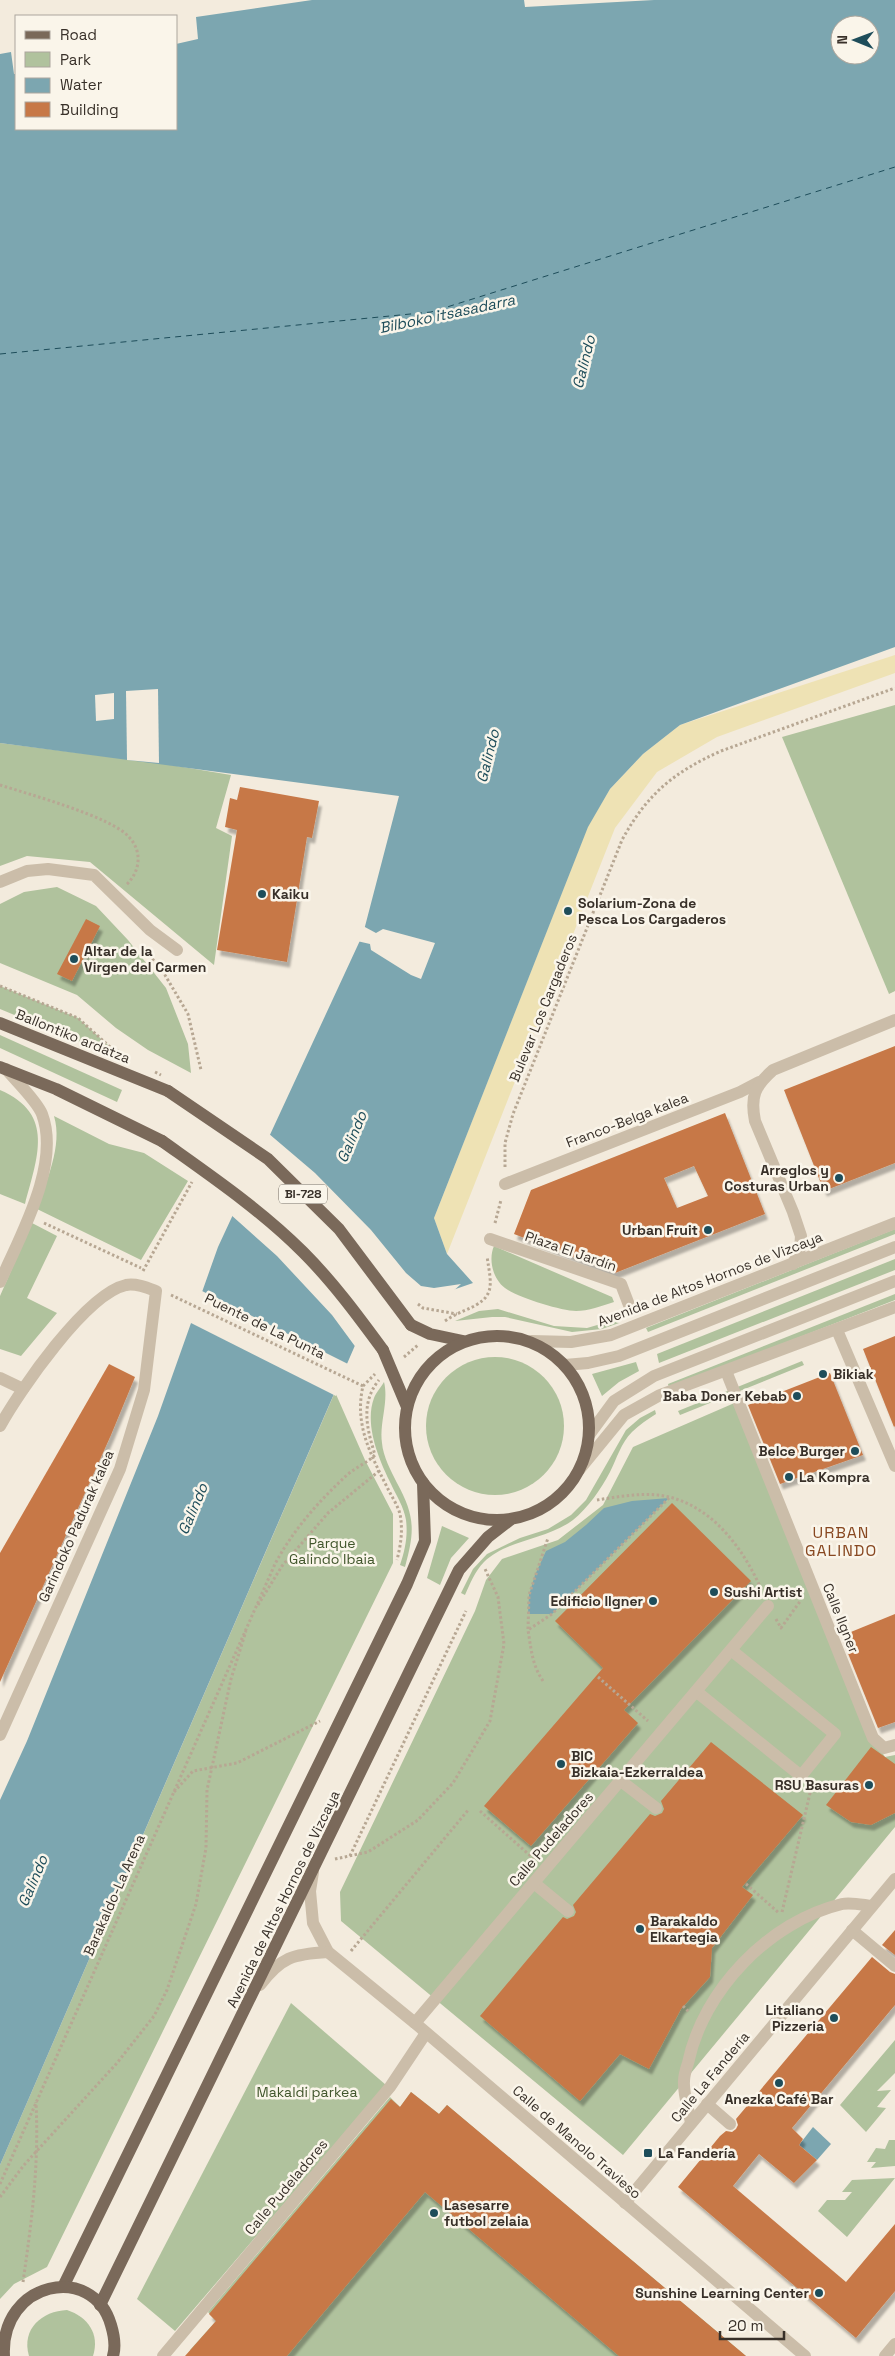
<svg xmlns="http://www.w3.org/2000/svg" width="895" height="2356" viewBox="0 0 895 2356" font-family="'Space Grotesk',sans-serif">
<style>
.green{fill:#b0c29d}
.sand{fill:#eee2b4}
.water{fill:#7ca6b0;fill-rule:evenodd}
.pier{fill:#f3ebdd}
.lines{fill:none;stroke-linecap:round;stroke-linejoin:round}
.ferry{stroke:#1e4d5a;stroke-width:1;stroke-dasharray:6 5;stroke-linecap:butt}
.building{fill:#c77847;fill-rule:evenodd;filter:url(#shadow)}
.path{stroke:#b7a793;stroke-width:3;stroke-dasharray:2.5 2.5;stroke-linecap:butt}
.minor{stroke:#cbbda9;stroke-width:12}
.major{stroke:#7a695a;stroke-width:12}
.path-bridge{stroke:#b7a793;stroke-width:3;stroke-dasharray:2.5 2.5;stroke-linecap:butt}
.major-bridge{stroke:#7a695a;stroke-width:12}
.poi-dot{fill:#1e4d5a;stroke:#faf5ea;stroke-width:2}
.labels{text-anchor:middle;stroke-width:5;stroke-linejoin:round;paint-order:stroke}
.shield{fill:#faf5ea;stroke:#726b63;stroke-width:1}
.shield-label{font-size:12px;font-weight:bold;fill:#383029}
.poi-label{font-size:14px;font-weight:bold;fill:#383029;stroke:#faf5ea;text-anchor:start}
.street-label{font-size:14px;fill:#383029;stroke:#faf5ea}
.park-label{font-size:14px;fill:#41562c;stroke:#faf5ea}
.water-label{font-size:15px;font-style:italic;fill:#1e4d5a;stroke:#faf5ea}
.quarter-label{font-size:16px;letter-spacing:1px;fill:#884821;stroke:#faf5ea}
</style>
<defs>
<filter id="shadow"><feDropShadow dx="3" dy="5.5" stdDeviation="1" flood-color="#0004"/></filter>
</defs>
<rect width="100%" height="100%" fill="#f3ebdd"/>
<g class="green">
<polygon points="895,705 895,991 889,994 782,737"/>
<polygon points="0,743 159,763 231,775 216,828 232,836 214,965 90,862 27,856 0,866"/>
<polygon points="57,887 96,906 128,940 166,988 188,1044 191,1073 148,1050 116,1028 77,995 0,963 0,904 24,892"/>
<polygon points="0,986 78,1018 109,1046 99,1050 0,1009"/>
<polygon points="0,1035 122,1090 117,1102 0,1048"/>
<path d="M0 1090C56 1114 37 1158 25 1204L0 1194Z"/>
<path d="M54 1116 109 1144 144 1153 188 1181 141 1260 37 1209C46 1181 63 1146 54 1116Z"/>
<polygon points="32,1223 57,1236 27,1298 57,1313 21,1356 0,1349 0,1296"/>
<polygon points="895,1229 895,1234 648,1332 646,1328"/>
<path d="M494 1246 612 1297 614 1302C602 1306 588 1311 576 1311 561 1311 516 1297 505 1288 493 1279 488 1260 494 1246Z"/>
<polygon points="895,1259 895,1270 659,1363 657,1354"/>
<polygon points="895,1294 895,1300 669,1388 668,1384"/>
<polygon points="498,1309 554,1326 587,1328 611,1321 619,1323 602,1329 572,1332 505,1317 492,1317 455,1321 479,1311"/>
<circle cx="495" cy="1426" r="69"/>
<polygon points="802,1361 804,1365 680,1415 678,1411"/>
<polygon points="636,1362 639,1371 619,1382 602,1396 592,1374"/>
<path d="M384 1382C389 1402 379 1423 382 1443 383 1456 391 1471 397 1483 415 1516 415 1531 405 1567L400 1565C405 1550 408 1536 406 1520 404 1507 396 1495 391 1484 379 1460 364 1425 374 1398 376 1393 381 1387 384 1382Z"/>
<polygon points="335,1392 365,1460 393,1514 393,1563 47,2267 14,2284 0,2299 0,2165"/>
<polygon points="739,1401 873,1738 885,1757 895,1755 895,1827 623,2155 341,1921 340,1892 475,1611 486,1580 502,1559 558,1540 603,1505 633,1447"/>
<path d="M655 1410 656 1414C648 1419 639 1425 632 1432 621 1443 617 1458 610 1472 601 1489 588 1508 573 1520 546 1540 508 1539 484 1562 475 1571 470 1584 465 1595L461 1593 473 1569 487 1554 520 1538 548 1529 571 1515 586 1500 626 1430 640 1418Z"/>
<polygon points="442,1526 469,1538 451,1558 440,1585 427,1578"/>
<polygon points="291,2003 386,2085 175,2331 137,2299"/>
<polygon points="895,2040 895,2073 877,2091 891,2090 877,2107 886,2108 866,2132 840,2105"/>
<polygon points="411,2092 439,2114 447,2105 746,2356 197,2356 190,2350 216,2321 208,2312 390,2097 400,2107"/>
<polygon points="889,2140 895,2140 895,2166 871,2168 876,2162 867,2162 876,2148 885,2149"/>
<polygon points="895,2178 847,2237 818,2211 827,2200 845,2200 852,2192 842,2192 852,2180"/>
<path d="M67 2310C88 2317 100 2334 93 2356H29C21 2329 42 2311 67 2310Z"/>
</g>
<polygon class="sand" points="895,655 895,673 717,737 657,772 615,828 447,1254 434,1218 588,826 610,789 643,754 680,725"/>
<g class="water">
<path d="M312 0H524L525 7 654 0H895V647L680 725 643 754 610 789 588 827 434 1218 447 1254 473 1283 366 1320 0 2165V1800L27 1741 158 1416 218 1247 363 934 399 796 0 743V54L11 52 14 74H16V129H176V44L198 39 196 17ZM840 25H870V55H840Z"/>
<polygon points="669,1498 552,1614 528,1614 529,1595 535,1575 546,1551 565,1542 586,1525 604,1508 632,1501"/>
<polygon points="813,2127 831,2144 817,2160 799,2145"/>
</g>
<g class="pier">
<polygon points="158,689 159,763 127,760 126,691"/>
<polygon points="114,693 114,719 96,721 95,695"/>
<polygon points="363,926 376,933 383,929 435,943 421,979 411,975 371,950 370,944 357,941"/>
<polygon points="268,1133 315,1173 371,1230 406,1273 421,1286 434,1288 461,1284 450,1294 368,1322 357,1349 332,1315 277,1256 230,1214"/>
<polygon points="200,1290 350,1365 336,1396 189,1322"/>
</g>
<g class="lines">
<polyline class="ferry" points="0,354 431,312 895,167"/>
</g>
<g class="building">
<polygon points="240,787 319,801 312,838 307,837 287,962 217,950 237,830 225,827 230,798 237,800"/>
<polygon points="86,919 100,926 72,981 57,974"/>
<polygon points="895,1046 895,1163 824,1191 784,1090"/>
<path d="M725 1113 765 1214 615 1273 514 1234 531 1190ZM694 1166 708 1196 677 1208 664 1178Z"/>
<polygon points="895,1336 895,1426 894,1427 863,1349"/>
<polygon points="109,1364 135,1377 111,1435 0,1682 0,1553"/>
<polygon points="830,1373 863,1455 780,1484 748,1405"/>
<polygon points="672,1503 751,1581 624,1710 638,1723 531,1846 484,1806 603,1668 555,1621"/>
<polygon points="895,1614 895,1722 878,1728 841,1636"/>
<polygon points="711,1742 803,1815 742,1887 753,1895 712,1948 710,1977 681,2009 649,2069 620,2054 580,2101 480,2016 563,1917 567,1919 574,1916 576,1912 573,1905 650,1814 655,1816 662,1813 664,1809 661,1801"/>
<polygon points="871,1747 895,1764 895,1813 871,1825 851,1822 826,1805"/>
<polygon points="895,1930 895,1955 882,1945"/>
<polygon points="872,1957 890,1972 895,1974 895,2005 792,2128 803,2139 799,2145 817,2160 794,2183 759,2154 733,2186 846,2282 895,2224 895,2291 856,2338 678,2187 720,2136 726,2131 732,2132 736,2129 738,2125 736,2119"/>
<polygon points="411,2092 439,2114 447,2105 746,2356 619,2356 425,2192 287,2356 185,2356 216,2321 209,2314 391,2099 400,2107"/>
</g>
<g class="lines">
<g class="path">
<path d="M0 785C28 794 112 817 129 837 143 852 140 872 126 885"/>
<polyline points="143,947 165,975 188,1014 201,1070"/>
<polyline points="0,986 78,1018 109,1046 118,1051"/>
<path d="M505 1167V1143L513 1114 622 840C647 794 674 772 721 751L895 688"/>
<polyline points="44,1223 141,1268"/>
<polyline points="495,1223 501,1200"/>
<polyline points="143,1271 192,1182"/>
<path d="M171 1295 363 1386C354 1425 371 1455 388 1489 392 1497 398 1506 400 1514 403 1530 401 1544 397 1560"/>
<path d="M445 1321C452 1316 459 1313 466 1310 497 1297 491 1285 487 1256"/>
<polyline points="404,1357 418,1345"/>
<polyline points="363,1386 375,1374"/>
<path d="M597 1500C616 1497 638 1493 658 1495 709 1501 743 1547 762 1591"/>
<polyline points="258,1605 282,1566 328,1513 379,1471"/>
<polyline points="776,1619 781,1628 801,1600"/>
<polyline points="528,1629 529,1595 548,1538"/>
<polyline points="598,1677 648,1721"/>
<path d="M543 1681C532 1665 531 1648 528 1630L552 1614 669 1498"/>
<polyline points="174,1792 193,1771 237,1763 320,1721"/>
<polyline points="480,1811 534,1859"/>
<polyline points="350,1856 466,1611"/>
<polyline points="335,1859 368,1852 418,1820 453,1783 490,1721 504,1644 498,1597 485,1569"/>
<polyline points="746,1884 779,1913"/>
<polyline points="782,1912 811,1789"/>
<polyline points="351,1951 469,1809"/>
<polyline points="683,2006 689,2012"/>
<path d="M0 2184 275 1564C293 1530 319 1501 347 1475 356 1467 367 1463 375 1455 367 1429 360 1403 379 1380"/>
<polyline points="0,2197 24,2165 117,2063 154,2016 167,1990 196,1904 206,1848 207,1790 231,1679 246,1631"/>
<path d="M23 2282C32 2219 39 2166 36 2102"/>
</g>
<g class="minor">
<polyline points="0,882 27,871 48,869 94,875 150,930 177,950"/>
<polyline points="505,1184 740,1092 759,1082"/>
<polyline points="490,1239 621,1284 629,1305"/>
<path d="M793 1264 800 1249 801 1236 793 1212 755 1121C750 1096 755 1086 773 1070L895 1020"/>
<path d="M0 1282C20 1236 61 1165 42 1114 37 1101 16 1081 6 1069"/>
<polyline points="837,1330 895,1466"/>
<polyline points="531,1341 571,1342 611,1335 895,1223"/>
<polyline points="565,1365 588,1363 619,1356 895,1247"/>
<polyline points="726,1371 873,1738 884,1748 895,1745"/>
<polyline points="0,1378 23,1389"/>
<path d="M0 1426C20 1390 86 1294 126 1285 136 1283 148 1288 156 1291L144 1390 120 1469 0 1735"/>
<polyline points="589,1435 614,1401 654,1376 895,1281"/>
<polyline points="579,1470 624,1415 660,1395 895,1307"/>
<polyline points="697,1692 801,1776 835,1734 731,1650"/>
<polyline points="621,1781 656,1808"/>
<polyline points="313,1872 310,1891 313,1923 328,1952 415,2023 805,2356"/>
<polyline points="534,1883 568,1911"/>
<polyline points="852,1930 895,1966"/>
<path d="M260 1985C281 1957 293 1954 328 1952"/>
<polyline points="415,2023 768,1606"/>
<polyline points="707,2104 730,2124"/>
<path d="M691 2123C689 2110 683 2094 684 2081 684 2075 686 2069 688 2063 703 1990 770 1921 842 1904 851 1902 863 1905 872 1906"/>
<polyline points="625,2203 895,1879"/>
<polyline points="163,2356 390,2087 426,2033"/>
<polyline points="885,2356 895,2344"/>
</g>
<g class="major">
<polyline points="0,1023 168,1091"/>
<polyline points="0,1067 56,1089 162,1141"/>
<polyline points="411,1325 430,1334 463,1341"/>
<circle cx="497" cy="1428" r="92"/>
<polyline points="383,1350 407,1407"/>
<polyline points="63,2287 407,1584 425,1541 423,1483"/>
<polyline points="100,2305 459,1570 488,1537 510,1520"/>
<path d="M4 2356C0 2281 93 2262 111 2325 114 2335 116 2346 113 2356"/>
</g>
<g class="path-bridge">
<polyline points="155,1072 161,1075"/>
<polyline points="418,1304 423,1308 457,1314"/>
</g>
<g class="major-bridge">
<polyline points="168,1091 268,1159 339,1229 411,1325"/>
<path d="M162 1141C211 1176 261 1210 303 1252 333 1282 358 1316 383 1350"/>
</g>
</g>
<g class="poi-dot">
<circle cx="262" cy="894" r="5"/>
<circle cx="568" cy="911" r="5"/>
<circle cx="74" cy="959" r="5"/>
<circle cx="839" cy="1178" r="5"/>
<circle cx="708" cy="1230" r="5"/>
<circle cx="823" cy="1374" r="5"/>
<circle cx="797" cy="1396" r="5"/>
<circle cx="855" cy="1451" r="5"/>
<circle cx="789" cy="1477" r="5"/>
<circle cx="714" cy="1592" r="5"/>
<circle cx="653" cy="1601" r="5"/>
<circle cx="561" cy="1764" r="5"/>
<circle cx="869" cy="1785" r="5"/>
<circle cx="640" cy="1929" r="5"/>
<circle cx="834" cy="2018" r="5"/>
<circle cx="779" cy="2083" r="5"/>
<rect x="643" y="2148" width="10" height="10" rx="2.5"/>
<circle cx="434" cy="2213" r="5"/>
<circle cx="819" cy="2293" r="5"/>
</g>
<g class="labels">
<rect class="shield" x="279" y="1184.5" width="48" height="19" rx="4"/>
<g class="shield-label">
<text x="303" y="1198">BI-728</text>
</g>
<g class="poi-label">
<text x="272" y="899">Kaiku</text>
<text x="578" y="908">Solarium-Zona de<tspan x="578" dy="16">Pesca Los Cargaderos</tspan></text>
<text x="84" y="956">Altar de la<tspan x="84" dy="16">Virgen del Carmen</tspan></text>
<text x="829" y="1175" text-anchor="end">Arreglos y<tspan x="829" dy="16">Costuras Urban</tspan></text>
<text x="698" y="1235" text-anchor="end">Urban Fruit</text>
<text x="833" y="1379">Bikiak</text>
<text x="787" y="1401" text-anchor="end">Baba Doner Kebab</text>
<text x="845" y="1456" text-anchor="end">Belce Burger</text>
<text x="799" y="1482">La Kompra</text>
<text x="724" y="1597">Sushi Artist</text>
<text x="643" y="1606" text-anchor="end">Edificio Ilgner</text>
<text x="571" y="1761">BIC<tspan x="571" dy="16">Bizkaia-Ezkerraldea</tspan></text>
<text x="859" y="1790" text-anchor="end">RSU Basuras</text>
<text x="650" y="1926">Barakaldo<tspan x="650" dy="16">Elkartegia</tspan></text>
<text x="824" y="2015" text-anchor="end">Litaliano<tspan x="824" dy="16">Pizzeria</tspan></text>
<text x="779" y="2104" text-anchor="middle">Anezka Café Bar</text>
<text x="658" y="2158">La Fandería</text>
<text x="444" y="2210">Lasesarre<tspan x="444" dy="16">futbol zelaia</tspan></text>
<text x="809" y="2298" text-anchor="end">Sunshine Learning Center</text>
</g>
<g class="street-label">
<text transform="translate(543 1008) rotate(-68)" y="5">Bulevar Los Cargaderos</text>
<text transform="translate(73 1036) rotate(22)" y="5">Ballontiko ardatza</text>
<text transform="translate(627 1120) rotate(-21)" y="5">Franco-Belga kalea</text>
<text transform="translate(571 1251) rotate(19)" y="5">Plaza El Jardín</text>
<text transform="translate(710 1279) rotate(-21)" y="5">Avenida de Altos Hornos de Vizcaya</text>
<text transform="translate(265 1326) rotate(26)" y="5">Puente de La Punta</text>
<text transform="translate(76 1526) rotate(-66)" y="5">Garindoko Padurak kalea</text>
<text transform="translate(841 1618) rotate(68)" y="5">Calle Ilgner</text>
<text transform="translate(551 1839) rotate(-49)" y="5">Calle Pudeladores</text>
<text transform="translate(114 1895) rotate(-66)" y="5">Barakaldo-La Arena</text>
<text transform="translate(283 1899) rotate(-64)" y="5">Avenida de Altos Hornos de Vizcaya</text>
<text transform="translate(710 2077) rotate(-50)" y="5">Calle La Fandería</text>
<text transform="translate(577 2142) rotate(41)" y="5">Calle de Manolo Travieso</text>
<text transform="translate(286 2187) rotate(-50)" y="5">Calle Pudeladores</text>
</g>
<g class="park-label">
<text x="332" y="1548">Parque<tspan x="332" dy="16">Galindo Ibaia</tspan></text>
<text x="307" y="2097">Makaldi parkea</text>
</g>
<g class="water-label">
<text transform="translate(447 314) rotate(-12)" y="5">Bilboko itsasadarra</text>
<text transform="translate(584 362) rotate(-76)" y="5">Galindo</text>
<text transform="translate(488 756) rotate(-76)" y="5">Galindo</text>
<text transform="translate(352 1137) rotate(-67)" y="5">Galindo</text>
<text transform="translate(193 1509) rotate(-67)" y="5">Galindo</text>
<text transform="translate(33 1881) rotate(-67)" y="5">Galindo</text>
</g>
<g class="quarter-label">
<text x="841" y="1538">URBAN<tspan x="841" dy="18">GALINDO</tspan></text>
</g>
</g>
<rect x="15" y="15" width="162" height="115" fill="#faf5ea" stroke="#aca69d"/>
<rect x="25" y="31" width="25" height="8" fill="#7a695a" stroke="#aca69d"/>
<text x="60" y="40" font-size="15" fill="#383029">Road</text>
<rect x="25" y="52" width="25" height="15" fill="#b0c29d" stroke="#aca69d"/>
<text x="60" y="65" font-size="15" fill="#383029">Park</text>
<rect x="25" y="78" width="25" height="15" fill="#7ca6b0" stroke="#aca69d"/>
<text x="60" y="90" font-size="15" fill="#383029">Water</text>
<rect x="25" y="102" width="25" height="15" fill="#c77847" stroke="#aca69d"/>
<text x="60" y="115" font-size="15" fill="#383029">Building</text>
<g transform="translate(855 40) rotate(271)"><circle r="24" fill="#faf5ea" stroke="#aca69d"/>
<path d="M0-4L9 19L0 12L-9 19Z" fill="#1e4d5a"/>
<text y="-8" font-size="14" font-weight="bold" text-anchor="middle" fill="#383029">N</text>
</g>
<path d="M720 2331v8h64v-8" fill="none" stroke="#383029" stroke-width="2.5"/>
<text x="728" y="2331" font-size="15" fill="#383029" stroke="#faf5ea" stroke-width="4" paint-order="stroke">20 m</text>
</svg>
